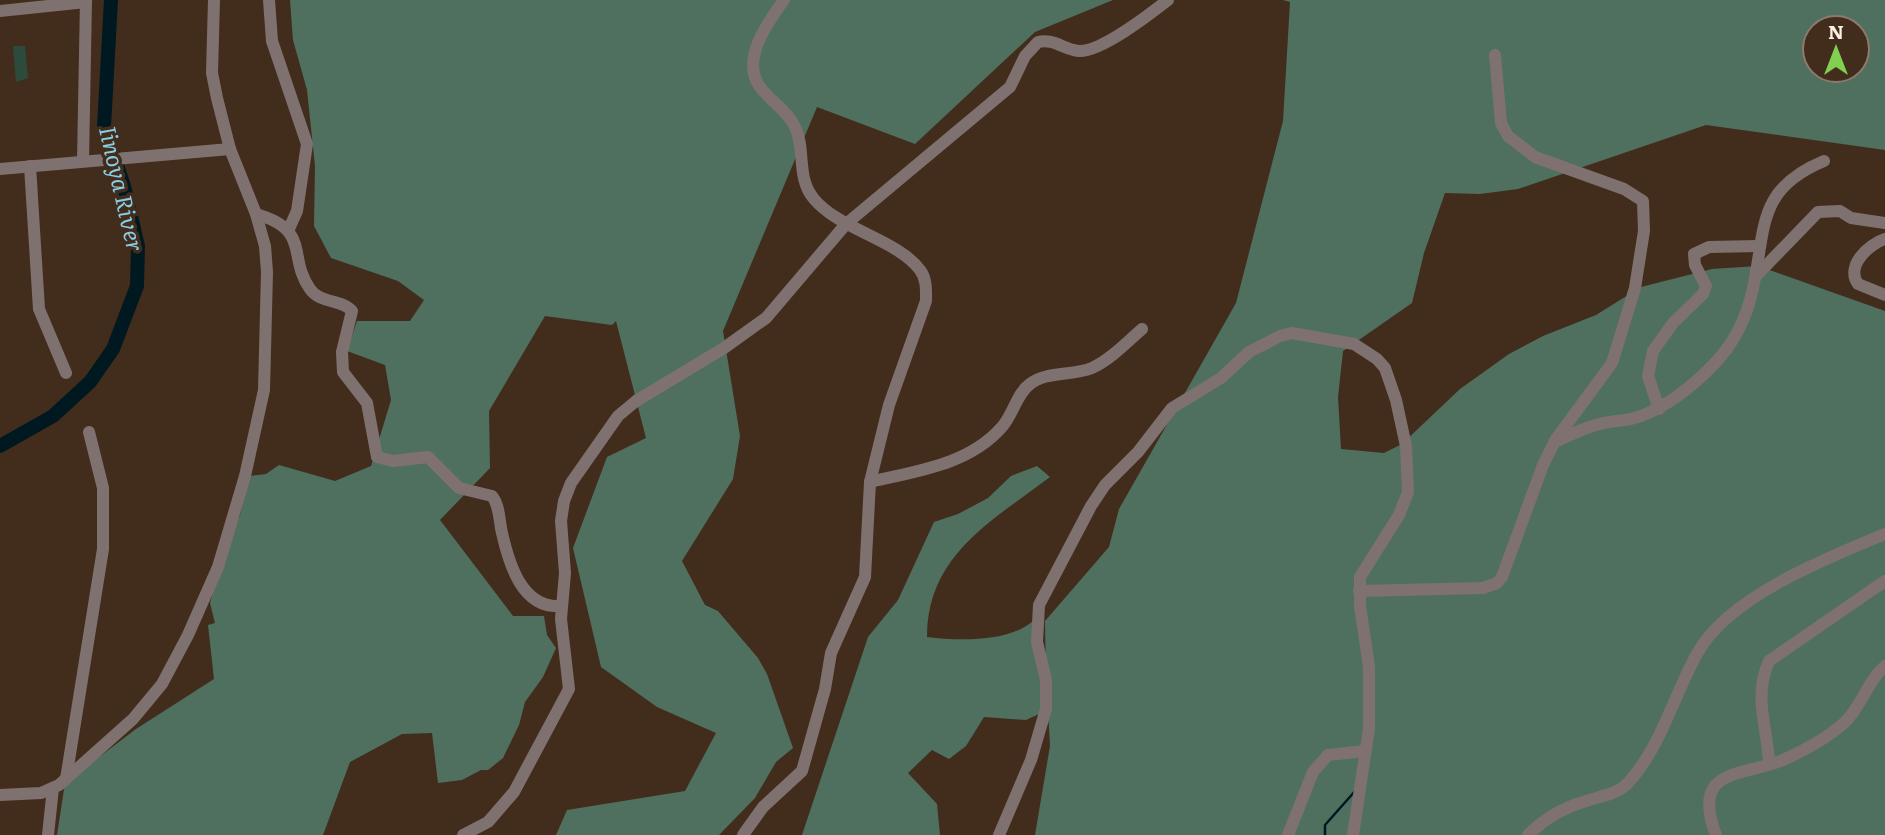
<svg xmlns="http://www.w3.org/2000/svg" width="1885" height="835" viewBox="0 0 1885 835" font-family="Literata,serif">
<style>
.green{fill:#2d4b3c}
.forest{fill:#4f705f;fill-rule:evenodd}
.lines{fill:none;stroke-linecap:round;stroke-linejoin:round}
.stream{stroke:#001921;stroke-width:2.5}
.river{stroke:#001921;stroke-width:14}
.minor{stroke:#807171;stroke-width:12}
.labels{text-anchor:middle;stroke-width:7;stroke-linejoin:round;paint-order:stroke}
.water-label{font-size:23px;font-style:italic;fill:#89cce4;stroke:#422d1d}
</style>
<rect width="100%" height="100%" fill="#422d1d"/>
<polygon class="green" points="13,46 25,46 28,78 16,82"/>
<g class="forest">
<polygon points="290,0 1113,0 1035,32 915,144 817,107 723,331 740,436 733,479 682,561 705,605 718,611 758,658 767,674 793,748 776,762 755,798 719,835 556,835 567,810 685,791 716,733 657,707 601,667 573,548 607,457 646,438 616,321 612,325 545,316 489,411 490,468 440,520 513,616 544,616 547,635 556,648 543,677 525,702 519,725 503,758 488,770 481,770 462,780 438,783 432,733 402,734 350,762 323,835 57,835 65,783 136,729 214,679 208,625 215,623 210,603 224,547 240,515 249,476 266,474 279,465 335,481 371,466 391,400 385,365 347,351 357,321 410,321 424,300 398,281 331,258 314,226 315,166 307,90 293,40"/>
<path d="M1283 0H1885V150L1706 125 1518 189 1480 194 1445 193 1424 253 1412 303 1343 351 1338 397 1341 449 1384 453 1402 444 1460 389 1509 354 1543 336 1596 315 1641 287 1712 269 1758 266 1885 311V835H1035L1050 746 1047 692 1041 713 1026 720 984 717 966 746 949 759 932 750 908 773 937 804 940 835H802L868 637 898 600 934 522 958 514 988 498 1011 476 1037 466 1050 477C992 521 927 555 927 637 961 641 1015 643 1038 616L1046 683 1045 621 1109 547 1119 509 1236 303 1283 121 1290 2ZM1815 28H1857V70H1815Z"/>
</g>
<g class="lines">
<polyline class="stream" points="1325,835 1325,825 1356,790"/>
<polyline class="river" points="0,446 53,416 90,382 113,349 137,286 138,246 124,186 104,127 111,0"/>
<g class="minor">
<polyline points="269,0 272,41 307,144 297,211 288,231"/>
<polyline points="0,11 86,2"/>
<polyline points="83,161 86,0"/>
<polyline points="30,166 39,309 66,373"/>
<polyline points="0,169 230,149"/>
<path d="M256 214C312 230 287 257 310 289 320 304 342 299 352 311L342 352 343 372 367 403 377 457 393 461 428 457 459 488 492 496C500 506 499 521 502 533 509 564 522 609 561 606"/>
<path d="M1885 239C1869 244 1845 266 1858 284L1885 295"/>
<polyline points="1755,277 1818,212 1840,211 1851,218 1885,223"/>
<polyline points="1659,409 1648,376 1653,351 1673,323 1703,294 1706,286 1695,265 1694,254 1709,247 1758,246"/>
<path d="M1554 442C1571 435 1587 426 1604 423 1617 420 1629 421 1641 416 1670 405 1694 385 1715 363 1735 342 1747 317 1753 288 1766 229 1756 189 1824 161"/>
<path d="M870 482C916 471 968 465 1001 428 1013 416 1016 394 1030 384 1046 371 1073 376 1092 368 1110 360 1127 342 1142 329"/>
<polyline points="1359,591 1483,588 1497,583 1502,577 1543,465 1556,439 1612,363 1635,288 1644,231 1643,201 1624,189 1535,157 1508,136 1501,123 1495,55"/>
<path d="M1769 762C1767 725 1753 698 1769 661L1885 581"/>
<polyline points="66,779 103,549 103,488 89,432"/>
<polyline points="0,795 41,793 59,785 133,719 162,684 188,635 218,567 245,476 264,390 267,272 265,246 256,214 230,149 217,98 212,73 214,0"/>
<polyline points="48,835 53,788"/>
<path d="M463 835 488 822 514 792 569 689 561 619 565 573 561 521 564 501 571 483 618 416 636 401 724 348 766 318 846 224 1010 87 1025 56 1038 42C1054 38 1064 50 1079 51 1101 52 1150 14 1168 0"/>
<path d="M743 835 763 807 802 771 825 689 831 653 865 577 870 482 889 405 926 301C926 291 927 279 920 270 898 240 840 230 814 199 796 178 806 150 795 127 787 110 771 102 760 87 740 60 768 22 784 0"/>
<polyline points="999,835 1031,760 1046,709 1046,680 1037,642 1039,605 1091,506 1105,485 1138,452 1172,408 1221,378 1249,352 1280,336 1292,333 1354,344 1377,359 1385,368 1396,400 1406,446 1408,492 1399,515 1360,577 1360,606 1369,667 1369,729 1353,835"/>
<polyline points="1288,835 1313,772 1328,755 1365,751"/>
<path d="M1528 835C1543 820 1563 808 1583 802 1597 797 1616 795 1627 784 1661 748 1674 694 1698 652 1730 596 1827 558 1885 534"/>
<path d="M1716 835C1690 767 1742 777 1783 760 1803 751 1827 738 1844 723 1861 708 1867 681 1885 666"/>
</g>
</g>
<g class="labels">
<g class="water-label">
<text transform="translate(121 189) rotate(77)" y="8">Iinoya River</text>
</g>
</g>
<g transform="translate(1836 49)"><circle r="33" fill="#422d1d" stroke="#8d7a6d" stroke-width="2"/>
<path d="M0-5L12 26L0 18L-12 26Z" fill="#81d051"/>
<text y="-10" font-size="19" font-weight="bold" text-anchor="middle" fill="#fdeee4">N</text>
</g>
</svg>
